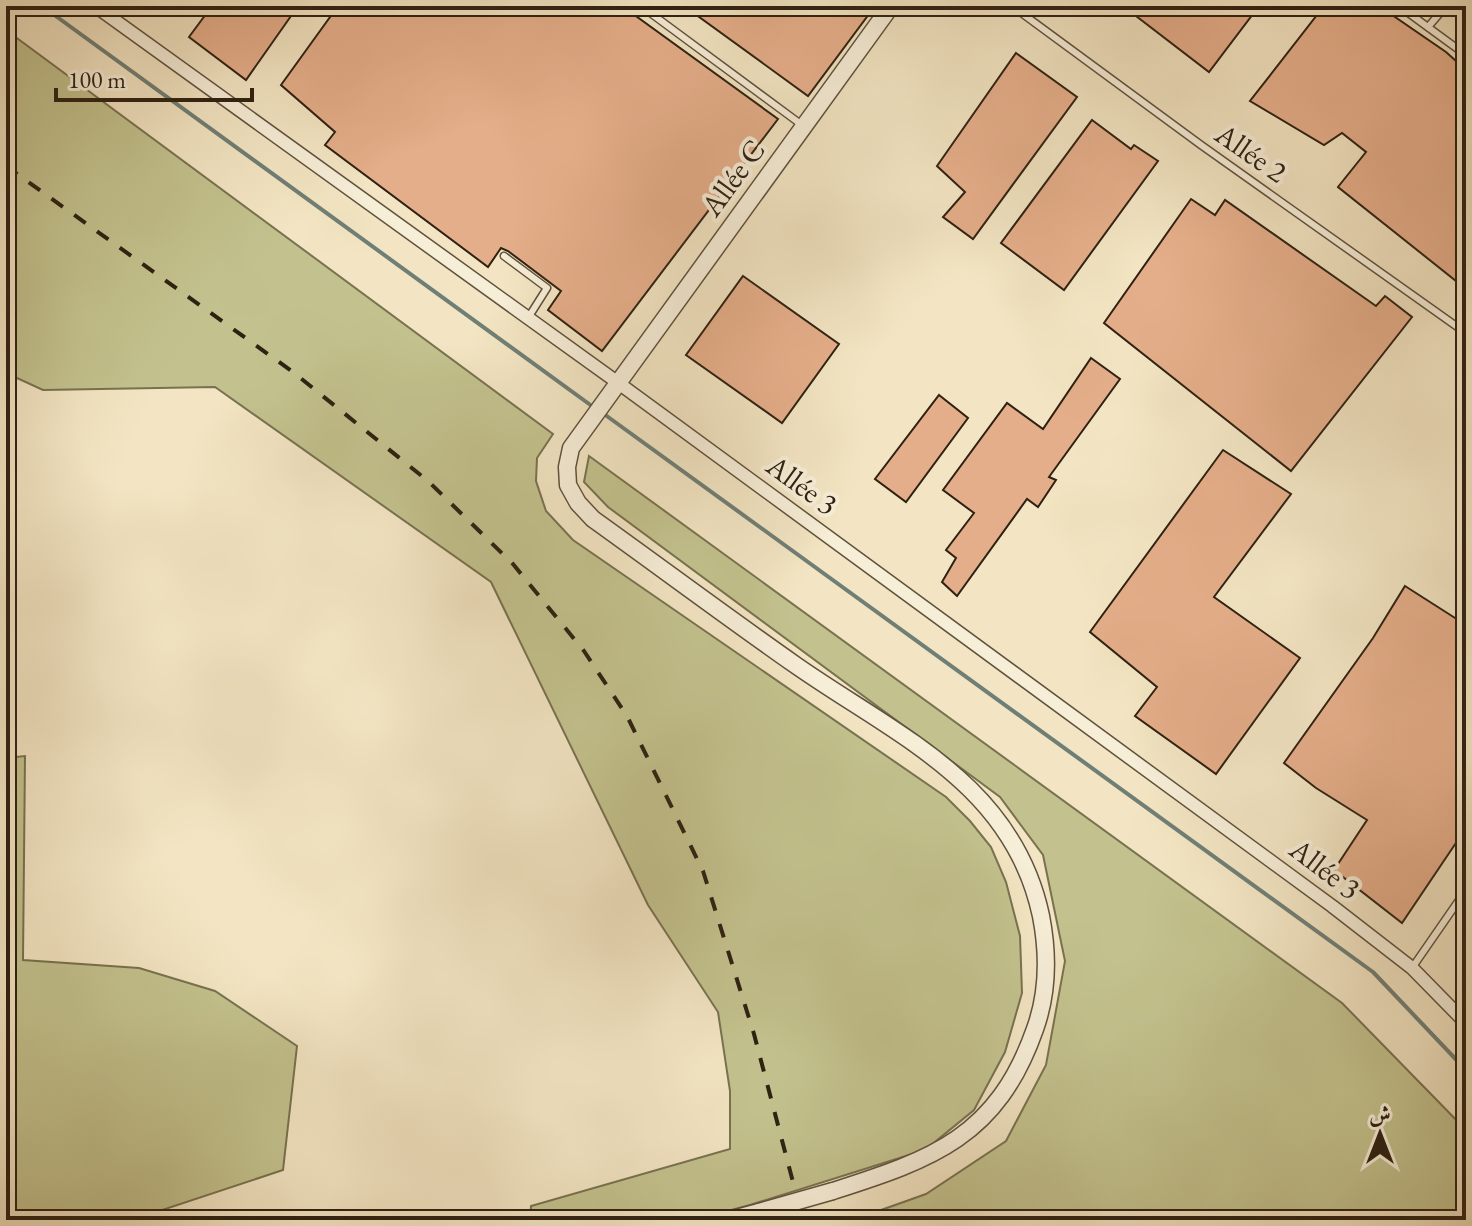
<svg xmlns="http://www.w3.org/2000/svg" width="1472" height="1226" viewBox="0 0 1472 1226" font-family="'EB Garamond',Amiri,serif">
<style>
.green{fill:#c3c28e;stroke:#787250;stroke-width:2}
.lines{fill:none;stroke-linecap:round;stroke-linejoin:round}
.stream{stroke:#707f76;stroke-width:4}
.building{fill:#e5ae8a;stroke:#2e2112;stroke-width:2}
.service-casing{stroke:#5f523e;stroke-width:9}
.minor-casing{stroke:#5f523e;stroke-width:15}
.tertiary-casing{stroke:#5f523e;stroke-width:19}
.service{stroke:#f7eed8;stroke-width:6}
.minor{stroke:#f7eed8;stroke-width:12}
.tertiary{stroke:#f7eed8;stroke-width:16}
.rail{stroke:#2e2112;stroke-width:4;stroke-dasharray:14 14;stroke-linecap:butt}
.tertiary-bridge-casing{stroke:#5f523e;stroke-width:19;stroke-linecap:butt}
.tertiary-bridge{stroke:#f7eed8;stroke-width:16}
.labels{text-anchor:middle;stroke-width:8;stroke-linejoin:round;paint-order:stroke}
.street-label{font-size:30px;fill:#2e2112;stroke:#f7eed8}
</style>
<rect width="100%" height="100%" fill="#f3e5c3"/>
<filter id="stains"><feTurbulence type="fractalNoise" baseFrequency=".0025" numOctaves="4"/><feColorMatrix values="0 0 0 0 .2 0 0 0 0 .09 0 0 0 0 .02 0 0 0 .5 -.17"/></filter>
<radialGradient id="worn" r=".72"><stop offset=".6" stop-color="#630" stop-opacity="0"/><stop offset="1" stop-color="#630" stop-opacity=".3"/></radialGradient>
<g class="green">
<polygon points="6,30 553,434 537,458 536,481 546,511 573,540 946,797 970,821 991,847 1006,882 1020,936 1022,993 1005,1052 974,1110 925,1150 750,1205 694,1220 530,1220 531,1206 730,1149 730,1091 718,1012 648,905 491,582 215,387 43,390 6,373"/>
<polygon points="589,456 1342,1003 1466,1130 1466,1220 853,1220 926,1194 1006,1141 1046,1065 1065,961 1043,855 1000,797 608,507 584,482"/>
<polygon points="25,756 23,960 139,968 215,991 297,1046 283,1170 132,1220 6,1220 6,758"/>
</g>
<g class="lines">
<g class="stream">
<polyline points="42,6 596,409"/>
<polyline points="604,414 1373,972 1466,1070"/>
</g>
</g>
<g class="building">
<polygon points="212,6 298,6 246,80 189,37"/>
<polygon points="338,6 622,6 778,119 602,351 548,310 561,291 508,251 501,248 488,267 325,145 335,132 281,85"/>
<polygon points="684,6 875,6 808,96"/>
<polygon points="1123,6 1259,6 1209,72"/>
<polygon points="1324,6 1379,6 1446,52 1466,70 1466,278 1461,285 1338,187 1366,152 1342,133 1324,145 1250,101"/>
<polygon points="1016,53 1077,97 973,239 943,217 965,192 937,166"/>
<polygon points="1092,120 1131,149 1134,145 1158,161 1064,290 1001,243"/>
<polygon points="1191,199 1215,215 1225,200 1376,306 1385,296 1412,317 1291,471 1104,323"/>
<polygon points="743,276 839,344 782,423 686,355"/>
<polygon points="1091,358 1120,379 1049,477 1056,480 1038,507 1027,499 957,596 942,582 956,558 946,550 974,513 943,490 1007,403 1043,429"/>
<polygon points="939,395 968,418 906,502 875,479"/>
<polygon points="1223,450 1291,494 1214,597 1300,658 1216,774 1135,716 1157,687 1090,632"/>
<polygon points="1405,586 1466,625 1466,828 1402,923 1334,870 1367,820 1316,788 1284,763 1373,638"/>
</g>
<g class="lines">
<defs>
<g id="service">
<polyline points="641,6 802,125"/>
<polyline points="1012,6 1201,145 1466,333"/>
<polyline points="1399,6 1466,55"/>
<polyline points="1428,27 1446,6"/>
<polyline points="504,256 547,288 528,318"/>
<polyline points="1412,968 1466,890"/>
</g>
<polyline id="minor" points="95,6 617,382 1332,906 1412,968 1466,1023"/>
<g id="tertiary">
<path d="M833 1191C933 1159 997 1137 1035 1029 1048 993 1048 952 1041 916 1013 783 895 735 794 664 727 617 660 567 593 519L578 503 568 485 567 467 571 448 891 6"/>
<polyline points="729,1220 759,1212"/>
</g>
</defs>
<use href="#service" class="service-casing"/>
<use href="#minor" class="minor-casing"/>
<use href="#tertiary" class="tertiary-casing"/>
<use href="#service" class="service"/>
<use href="#minor" class="minor"/>
<use href="#tertiary" class="tertiary"/>
<polyline class="rail" points="6,166 293,372 428,481 513,564 584,651 627,716 703,871 754,1034 803,1220"/>
<defs>
<polyline id="tertiary-bridge" points="759,1212 833,1191"/>
</defs>
<use href="#tertiary-bridge" class="tertiary-bridge-casing"/>
<use href="#tertiary-bridge" class="tertiary-bridge"/>
</g>
<g class="labels">
<g class="street-label">
<text transform="translate(1251 153) rotate(35)" y="10">Allée 2</text>
<text transform="translate(733 178) rotate(-54)" y="10">Allée C</text>
<text transform="translate(802 485) rotate(36)" y="10">Allée 3</text>
<text transform="translate(1325 869) rotate(37)" y="10">Allée 3</text>
</g>
</g>
<rect width="1472" height="1226" fill="none" stroke="#f3e5c3" stroke-width="32"/>
<rect x="8" y="8" width="1456" height="1210" fill="none" stroke="#2e2112" stroke-width="4"/>
<rect x="16" y="16" width="1440" height="1194" fill="none" stroke="#2e2112" stroke-width="2"/>
<g transform="translate(1380 1134)" stroke="#f7eed8" stroke-width="6" paint-order="stroke">
<path d="M0-6L14 30L0 20L-14 30Z" fill="#2e2112"/>
<text y="-12" font-size="22" font-weight="bold" text-anchor="middle" fill="#2e2112">ش</text>
</g>
<path d="M56 88v12h196v-12" fill="none" stroke="#2e2112" stroke-width="4"/>
<text x="68" y="88" font-size="24" fill="#2e2112" stroke="#f7eed8" stroke-width="6" paint-order="stroke">100 m</text>
<rect width="100%" height="100%" filter="url(#stains)"/>
<rect width="100%" height="100%" fill="url(#worn)"/>
</svg>
